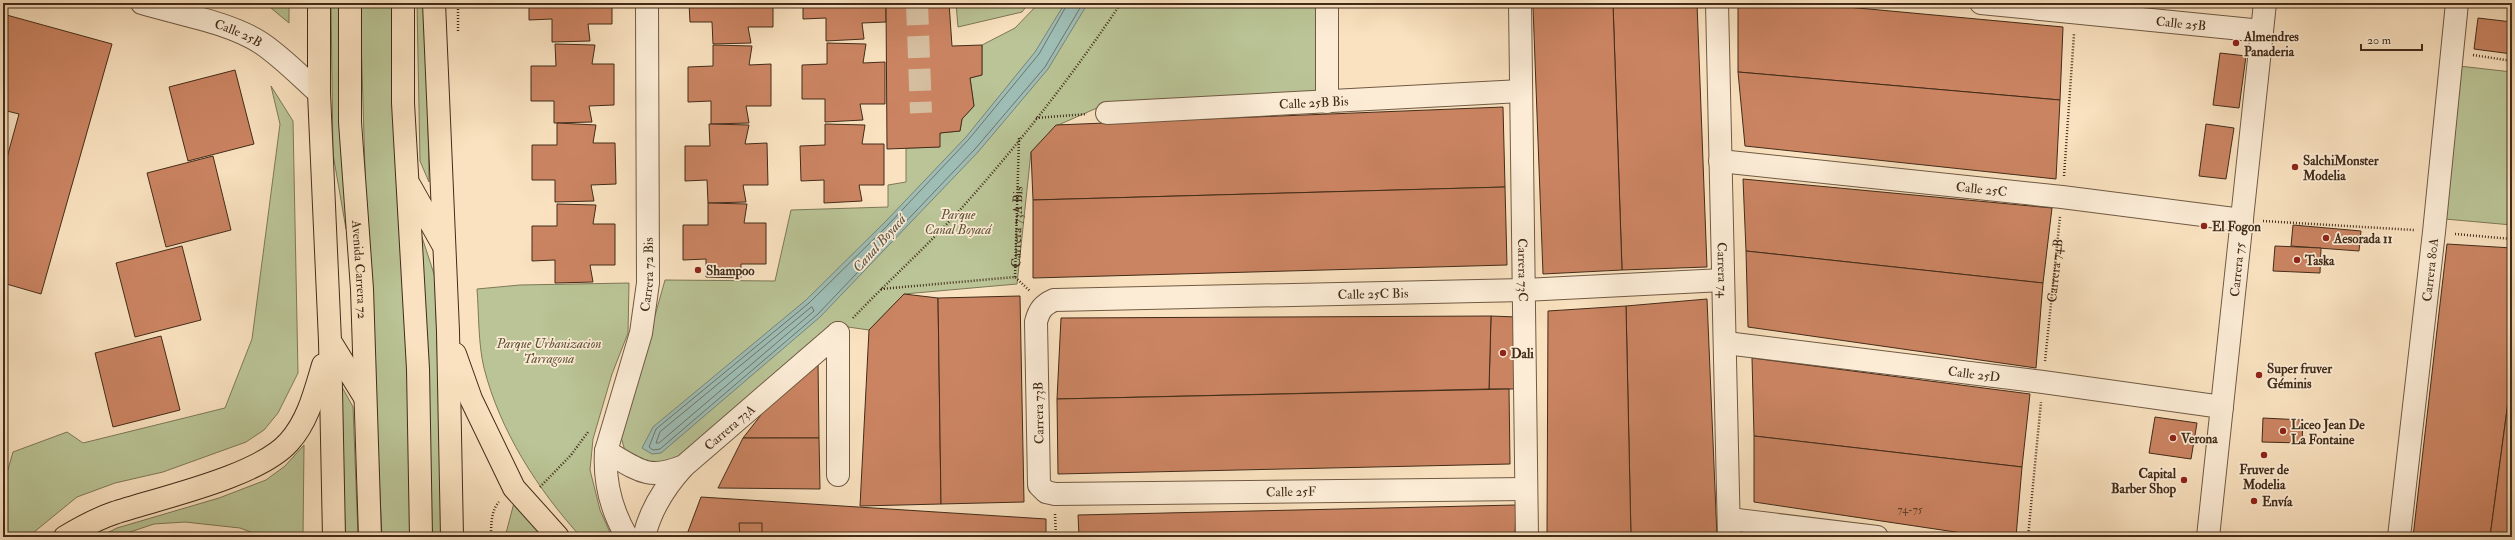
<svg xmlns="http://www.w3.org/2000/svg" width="2515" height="540" viewBox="0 0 2515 540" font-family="'IM FELL Double Pica',serif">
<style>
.green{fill:#bac496;stroke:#7e7858}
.water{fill:#9ebdb5;stroke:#798377}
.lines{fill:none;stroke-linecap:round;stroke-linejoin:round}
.shore{stroke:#707467;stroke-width:1}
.building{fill:#cb8462;stroke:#422c19}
.minor-tunnel{stroke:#d5be9f;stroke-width:22;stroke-dasharray:22 11;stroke-linecap:butt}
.minor-casing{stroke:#705a43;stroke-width:24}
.highway-casing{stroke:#422c19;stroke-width:24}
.path{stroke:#422c19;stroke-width:2.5;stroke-dasharray:1 2;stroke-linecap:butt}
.minor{stroke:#fcecd6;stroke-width:22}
.highway{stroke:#fae2c0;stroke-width:22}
.poi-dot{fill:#8f2418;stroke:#fcecd6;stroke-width:1.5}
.labels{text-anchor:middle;stroke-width:3.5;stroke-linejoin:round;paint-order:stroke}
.number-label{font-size:11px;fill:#64422b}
.street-label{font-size:13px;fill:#422c19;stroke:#fcecd6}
.poi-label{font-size:13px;font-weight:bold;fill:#422c19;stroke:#fcecd6;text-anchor:start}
.park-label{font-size:13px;font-style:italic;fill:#605238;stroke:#fcecd6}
.water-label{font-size:14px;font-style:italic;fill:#595040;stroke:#fcecd6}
</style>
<rect width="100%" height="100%" fill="#fae2c0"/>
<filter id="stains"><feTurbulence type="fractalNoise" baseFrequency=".005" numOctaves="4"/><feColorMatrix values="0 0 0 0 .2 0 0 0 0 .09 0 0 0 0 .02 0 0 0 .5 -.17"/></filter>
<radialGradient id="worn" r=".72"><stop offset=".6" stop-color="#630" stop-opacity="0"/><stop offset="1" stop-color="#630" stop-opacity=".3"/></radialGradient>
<g class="green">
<polygon points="265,3 289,3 289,23"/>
<polygon points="331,3 340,3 346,229 333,154"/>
<polygon points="360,3 394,3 413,537 382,537 366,202"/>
<polygon points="417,3 426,3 429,182 420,161"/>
<polygon points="956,3 1029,3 1022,12 958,27"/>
<polygon points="1039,3 1320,3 1320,92 1106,104 1056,126 1031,152 1017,284 904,294 869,330 834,325 679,457 656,469 625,451 621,437 665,280 775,281 791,210 888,207 888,185 906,182 906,148 939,147 940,133 960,131 962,119 974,106 970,78 982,75 982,45 1015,28"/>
<polygon points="2459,66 2512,72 2512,225 2445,219"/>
<polygon points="271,86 293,121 298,373 278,413 264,430 246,442 163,472 115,483 77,497 28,537 3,537 3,487 13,452 67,432 83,443 225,408 252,339 280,124"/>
<polygon points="421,234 435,277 443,537 430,537"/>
<path d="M629 283 628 333 612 374 593 439 590 470 600 510 612 537H581C538 490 500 431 484 368 478 343 479 314 477 289L520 285Z"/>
<polygon points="342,387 353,407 358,537 345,537"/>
<polygon points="304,445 303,537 264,537 240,528 185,522 154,524 115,537 99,537 117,528 219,498 266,480 285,466"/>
<polygon points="515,499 549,537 505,537"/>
</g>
<polygon class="water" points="1065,3 1088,3 1048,69 978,152 820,317 661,453 652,454 642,448 653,427 806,300 885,222 966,137 1035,52"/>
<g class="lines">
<g class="shore">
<polyline points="1068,3 1039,54 969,139 888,225 809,303 656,429 649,447 653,450 660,449 818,314 975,149 1045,67 1083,3"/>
<polygon points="812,307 814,311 659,443 656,443 660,432"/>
</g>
</g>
<g class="building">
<polygon points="529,3 612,3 612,24 588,24 590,41 552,42 552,19 529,20"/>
<polygon points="689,3 773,3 773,27 748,27 751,43 713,44 712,22 690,22"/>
<polygon points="803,3 886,3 886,22 862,23 864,39 826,41 826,18 803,19"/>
<polygon points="886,3 949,3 952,46 982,45 982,75 970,78 974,106 962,119 960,131 940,133 940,147 887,149"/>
<polygon points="1697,3 1707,267 1622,270 1613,4"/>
<polygon points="1738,3 1804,3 2063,27 2060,100 1738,72"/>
<polygon points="1613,4 1622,270 1543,274 1533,7"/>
<polygon points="3,14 112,44 41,294 3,283 3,172 19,114 3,110"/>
<polygon points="2478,18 2512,22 2512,54 2474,49"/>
<polygon points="827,43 866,44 863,63 885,62 885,104 860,104 863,120 825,122 825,99 802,99 802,65 827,64"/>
<polygon points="555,44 595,45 592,64 614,64 614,105 589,106 592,122 554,123 554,101 531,101 531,66 556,66"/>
<polygon points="713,45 752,46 749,65 771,64 771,106 746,106 749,123 711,124 711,101 688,102 688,67 713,66"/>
<polygon points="2220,53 2246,56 2239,108 2213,105"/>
<polygon points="235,70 254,144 188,161 169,87"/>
<polygon points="1738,72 2060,100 2056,179 1745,146"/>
<polygon points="1503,107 1505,187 1033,200 1031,152 1056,125"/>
<polygon points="557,123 596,125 593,143 615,143 616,184 591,185 594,201 555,202 555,180 532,180 532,145 557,145"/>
<polygon points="709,124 749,125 745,144 767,143 768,185 743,185 746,202 708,203 707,180 685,181 685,146 710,146"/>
<polygon points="825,124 865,125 862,144 884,144 884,185 859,185 862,201 824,203 824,180 801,181 800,146 825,145"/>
<polygon points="2206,124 2234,128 2226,179 2199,176"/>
<polygon points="213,156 231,230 166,247 147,173"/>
<polygon points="1743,179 2052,208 2043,283 1746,251"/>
<polygon points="1505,187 1507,265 1033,278 1033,200"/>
<polygon points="708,203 747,204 744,223 766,223 766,264 741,264 741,278 706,277 706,259 683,260 683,225 708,225"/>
<polygon points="557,204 596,205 593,224 615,224 615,265 590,265 593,282 555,283 555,260 532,261 532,226 557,226"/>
<polygon points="2293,225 2361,231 2359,251 2291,246"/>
<polygon points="2447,244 2512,248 2512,372 2490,537 2413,537"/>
<polygon points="182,246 201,320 135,337 116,263"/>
<polygon points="2275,246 2321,248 2320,273 2273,271"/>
<polygon points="1746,251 2043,283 2036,368 1748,327"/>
<polygon points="904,294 938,298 941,504 860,506 869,330"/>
<polygon points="1020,296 1024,502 941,504 938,298"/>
<polygon points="1707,299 1717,537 1631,537 1626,306"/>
<polygon points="1626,306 1631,537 1547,537 1548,311"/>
<polygon points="1491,316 1517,317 1516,389 1489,389"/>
<polygon points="1491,316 1489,389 1057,399 1061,318"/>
<polygon points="161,336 180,410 113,427 95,353"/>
<polygon points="1752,358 2030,394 2022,467 1754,436"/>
<polygon points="818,362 819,438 743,438 768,406"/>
<polygon points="2512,372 2512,537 2490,537"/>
<polygon points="1509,389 1510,464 1058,474 1057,399"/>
<polygon points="2155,417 2197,423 2191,459 2149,453"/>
<polygon points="2263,418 2303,420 2302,443 2262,442"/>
<polygon points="1754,436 2022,467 2016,537 1989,537 1754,502"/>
<polygon points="743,438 819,438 820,489 718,488"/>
<polygon points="701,497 1046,519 1046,537 686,537"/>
<polygon points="1516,505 1515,537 1079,537 1078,515"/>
<polygon points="739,523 762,523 762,537 740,537"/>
</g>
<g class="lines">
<polyline class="minor-tunnel" points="917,3 921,113"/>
<defs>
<g id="minor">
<path id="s3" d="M142 3C178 14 229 22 261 43 282 57 300 76 319 93"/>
<path id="s4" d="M1520 3 1527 537"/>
<path id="s5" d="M1717 3 1729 537"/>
<path id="s6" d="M1981 3 2262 31"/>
<polyline points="1327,102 1327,3"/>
<path id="s7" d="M1107 113 1521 91"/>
<path id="s8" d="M1720 161 2062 197 2242 220"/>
<path id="s9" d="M1726 343 2043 382 2222 407"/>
<path id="s10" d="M606 451C638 470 648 481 684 466L838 333"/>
<polyline points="838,475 838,333"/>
<path id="s11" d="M1526 489 1055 494 1046 492 1039 485 1036 322C1039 310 1043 305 1054 300L1524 290 1723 280"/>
<polyline points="1729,519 1877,537"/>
<path id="s12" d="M627 537C611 510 604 482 606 451L641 333 648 283 647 3"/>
<path d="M644 537C650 510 665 487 683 467"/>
<path id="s13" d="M2208 537 2265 3"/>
<path id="s14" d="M2399 537 2434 232 2457 3"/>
</g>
<g id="highway">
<polyline points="319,3 319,93 330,341 334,537"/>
<path id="s15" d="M350 3V122L362 289 370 537"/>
<polyline points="403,3 403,103 418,369 421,537"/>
<polyline points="434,3 448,331 452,537"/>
<polyline points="410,186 442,243"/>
<polyline points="330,341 364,396"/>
<polyline points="455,354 471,399 514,488 558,537"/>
<path d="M65 537C80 528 96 519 114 513 159 498 258 477 289 442 308 421 315 392 323 365"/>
</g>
</defs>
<use href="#minor" class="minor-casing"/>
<use href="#highway" class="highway-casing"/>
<g class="path">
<polyline points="458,3 458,32"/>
<polyline points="2473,55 2512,61"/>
<polyline points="1036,118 1087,114"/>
<polyline points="2064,176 2074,34"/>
<polyline points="2263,221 2414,230"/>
<polyline points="2455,234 2512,239"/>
<path id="s1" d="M1015 277 1019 138"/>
<polyline points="881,289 1015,277 1030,291"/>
<path d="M853 318C890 279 931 243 967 202 1022 140 1075 72 1121 3"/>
<path id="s2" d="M2045 361 2060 217"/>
<polyline points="540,487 571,455 588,432"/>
<polyline points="1055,514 1056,537"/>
<path d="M491 537C491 526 491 510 499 502"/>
<polyline points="2028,537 2041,402"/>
</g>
<use href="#minor" class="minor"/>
<use href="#highway" class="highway"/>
</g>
<g class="poi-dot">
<circle cx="2236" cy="43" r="4"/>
<circle cx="2295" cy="167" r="4"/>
<circle cx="2204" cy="226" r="4"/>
<circle cx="2326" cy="238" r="4"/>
<circle cx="2297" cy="260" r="4"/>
<circle cx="698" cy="270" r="4"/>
<circle cx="1503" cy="353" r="4"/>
<circle cx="2259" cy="375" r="4"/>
<circle cx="2283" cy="431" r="4"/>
<circle cx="2173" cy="438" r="4"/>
<circle cx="2264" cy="455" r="4"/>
<circle cx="2184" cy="480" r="4"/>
<circle cx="2254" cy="501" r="4"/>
</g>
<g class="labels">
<g class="number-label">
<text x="1910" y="513">74-75</text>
</g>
<g class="street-label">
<text dy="5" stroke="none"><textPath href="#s6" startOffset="201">Calle 25B</textPath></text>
<text dy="5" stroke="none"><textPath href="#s3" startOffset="101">Calle 25B</textPath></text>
<text dy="5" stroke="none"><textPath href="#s7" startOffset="207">Calle 25B Bis</textPath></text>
<text dy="5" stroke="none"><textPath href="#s8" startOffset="263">Calle 25C</textPath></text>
<text dy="5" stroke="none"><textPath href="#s1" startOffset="50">Carrera 73A Bis</textPath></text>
<text dy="5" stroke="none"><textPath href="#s15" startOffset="267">Avenida Carrera 72</textPath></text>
<text dy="5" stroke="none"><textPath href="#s4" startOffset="267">Carrera 73C</textPath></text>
<text dy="5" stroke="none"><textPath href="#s5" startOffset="267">Carrera 74</textPath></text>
<text dy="5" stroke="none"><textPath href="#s2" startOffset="91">Carrera 74B</textPath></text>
<text dy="5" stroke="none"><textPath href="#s13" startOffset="269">Carrera 75</textPath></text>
<text dy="5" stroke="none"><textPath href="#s14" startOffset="269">Carrera 80A</textPath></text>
<text dy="5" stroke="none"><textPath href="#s12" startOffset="272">Carrera 72 Bis</textPath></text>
<text dy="5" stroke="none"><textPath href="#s11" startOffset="1002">Calle 25C Bis</textPath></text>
<text dy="5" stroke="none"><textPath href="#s9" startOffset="250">Calle 25D</textPath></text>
<text transform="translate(1038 413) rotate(-91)" y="5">Carrera 73B</text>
<text dy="5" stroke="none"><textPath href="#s10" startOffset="144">Carrera 73A</textPath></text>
<text transform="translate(1291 491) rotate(-1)" y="5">Calle 25F</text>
</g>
<g class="poi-label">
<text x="2244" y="41">Almendres<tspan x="2244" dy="15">Panaderia</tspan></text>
<text x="2303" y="165">SalchiMonster<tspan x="2303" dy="15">Modelia</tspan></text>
<text x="2212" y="231">El Fogon</text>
<text x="2334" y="243">Aesorada 11</text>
<text x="2305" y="265">Taska</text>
<text x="706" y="275">Shampoo</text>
<text x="1511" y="358">Dali</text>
<text x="2267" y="373">Super fruver<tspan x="2267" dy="15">Géminis</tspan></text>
<text x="2291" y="429">Liceo Jean De<tspan x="2291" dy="15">La Fontaine</tspan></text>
<text x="2181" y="443">Verona</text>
<text x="2264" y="474" text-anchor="middle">Fruver de<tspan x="2264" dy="15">Modelia</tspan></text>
<text x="2176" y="478" text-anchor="end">Capital<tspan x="2176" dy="15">Barber Shop</tspan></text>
<text x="2262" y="506">Envía</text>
</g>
<g class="park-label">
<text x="958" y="219">Parque<tspan x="958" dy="15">Canal Boyacá</tspan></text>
<text x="549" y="348">Parque Urbanizacion<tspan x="549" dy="15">Tarragona</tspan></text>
</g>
<g class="water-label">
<text transform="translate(879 243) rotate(-48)" y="5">Canal Boyacá</text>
</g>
</g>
<rect width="2515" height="540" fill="none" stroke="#fae2c0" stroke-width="16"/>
<rect x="4" y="4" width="2507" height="532" fill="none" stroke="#422c19" stroke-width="2"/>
<rect x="8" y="8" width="2499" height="524" fill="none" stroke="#422c19"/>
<path d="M2361 44v6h61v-6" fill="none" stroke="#422c19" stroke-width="2"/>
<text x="2367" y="44" font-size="12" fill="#422c19" stroke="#fcecd6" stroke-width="3" paint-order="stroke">20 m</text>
<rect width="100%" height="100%" filter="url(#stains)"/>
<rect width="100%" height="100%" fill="url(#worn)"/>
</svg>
